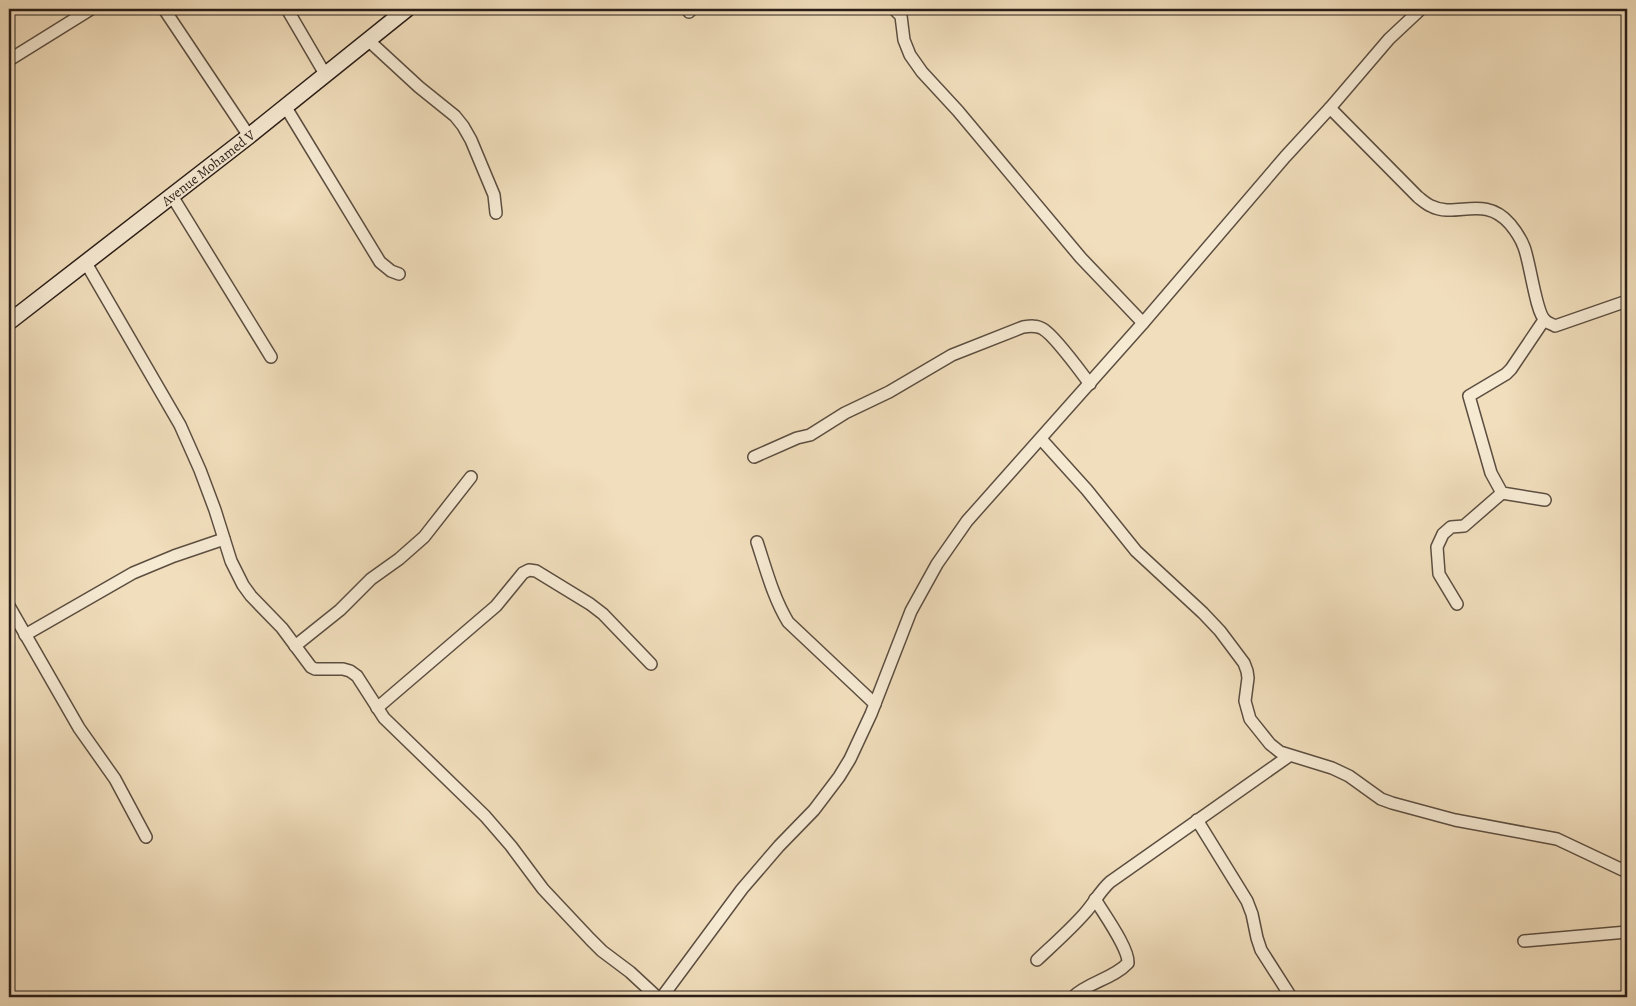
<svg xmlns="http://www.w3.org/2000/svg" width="1636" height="1006" viewBox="0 0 1636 1006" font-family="Alegreya,serif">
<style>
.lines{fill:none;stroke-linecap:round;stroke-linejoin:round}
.minor-casing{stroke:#5c4e41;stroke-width:14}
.secondary-casing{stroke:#2a1e18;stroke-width:18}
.minor{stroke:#f6ead3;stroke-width:11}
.secondary{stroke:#f6ead3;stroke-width:15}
.labels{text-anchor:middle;stroke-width:4.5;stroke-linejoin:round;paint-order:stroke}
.street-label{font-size:14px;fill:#2a1e18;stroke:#f6ead3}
</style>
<rect width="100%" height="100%" fill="#f1debc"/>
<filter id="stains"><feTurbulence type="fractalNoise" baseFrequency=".004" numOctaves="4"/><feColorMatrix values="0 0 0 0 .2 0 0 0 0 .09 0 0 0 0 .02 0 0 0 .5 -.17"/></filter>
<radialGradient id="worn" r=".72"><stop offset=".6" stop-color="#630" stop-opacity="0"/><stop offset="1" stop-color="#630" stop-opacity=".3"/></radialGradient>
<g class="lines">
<defs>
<g id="minor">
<polyline points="164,9 249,136"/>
<polyline points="287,9 325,74"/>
<polyline points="894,9 901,16 904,40 910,55 922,72 958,111 1081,258 1143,323"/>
<polyline points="689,12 692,9"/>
<polyline points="368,40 419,87 455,116 463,126 471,140 494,195 496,213"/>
<polyline points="9,60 91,9"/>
<polyline points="285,106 380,262 391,271 399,274"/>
<path d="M1330 108 1418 197C1422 200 1426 204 1431 206 1456 219 1484 194 1510 224 1515 230 1521 239 1524 247 1530 262 1536 313 1545 320 1547 323 1552 324 1555 326L1627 301"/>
<polyline points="172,196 271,357"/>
<polyline points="86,263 180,425 200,470 215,510 231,561 243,585 251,596 282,628 311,667 315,669 343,669 350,671 357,676 384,718 485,816 511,846 543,889 590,939 602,951 630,972 657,997"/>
<polyline points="1544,320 1511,369 1506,374 1469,396 1491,473 1502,493 1545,500"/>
<polyline points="1041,439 1087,490 1136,551 1203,613 1220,631 1244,663 1247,671 1248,678 1245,701 1250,719 1270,744 1280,752 1332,768 1349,776 1381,799 1392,803 1455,820 1557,839 1627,872"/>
<path d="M754 457 797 438 810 435 845 413 889 392 952 355 1023 327C1030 326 1037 325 1043 329 1055 336 1080 371 1090 384"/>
<path d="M757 542C766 569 773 597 788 622L875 704"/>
<polyline points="1457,604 1439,574 1437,547 1443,534 1451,527 1464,526 1502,493"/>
<polyline points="9,606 79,728 115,779 146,837"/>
<polyline points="25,635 133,573 174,556 224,539"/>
<polyline points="295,646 340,610 371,579 399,559 424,537 471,477"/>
<polyline points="377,708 496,606 523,573 529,570 536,571 590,604 603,614 651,664"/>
<polyline points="1197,820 1247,901 1252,914 1257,938 1261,950 1291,997"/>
<polyline points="1524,941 1627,932"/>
<path d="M1037 960C1054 944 1071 929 1085 913 1094 903 1100 891 1110 882L1289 756"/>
<polyline points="662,997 742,889 779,846 814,810 839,777 850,759 871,714 911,611 937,564 967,521 1143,323 1285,157 1330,108 1389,39 1421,9"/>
<path d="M1073 997C1088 982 1113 979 1128 963 1129 948 1103 913 1095 899"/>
</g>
<g id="secondary">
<path id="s1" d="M9 322 249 136 407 9"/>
</g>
</defs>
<use href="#minor" class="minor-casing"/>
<use href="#secondary" class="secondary-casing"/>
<use href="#minor" class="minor"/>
<use href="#secondary" class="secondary"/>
</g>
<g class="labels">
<g class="street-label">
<text dy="5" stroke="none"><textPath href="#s1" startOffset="252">Avenue Mohamed V</textPath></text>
</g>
</g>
<rect width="1636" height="1006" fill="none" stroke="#f1debc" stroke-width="30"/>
<rect x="10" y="10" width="1616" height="986" fill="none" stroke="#2a1e18" stroke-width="2.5"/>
<rect x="15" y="15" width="1606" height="976" fill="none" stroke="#2a1e18"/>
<rect width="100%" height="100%" filter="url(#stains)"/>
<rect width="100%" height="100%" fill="url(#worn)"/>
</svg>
